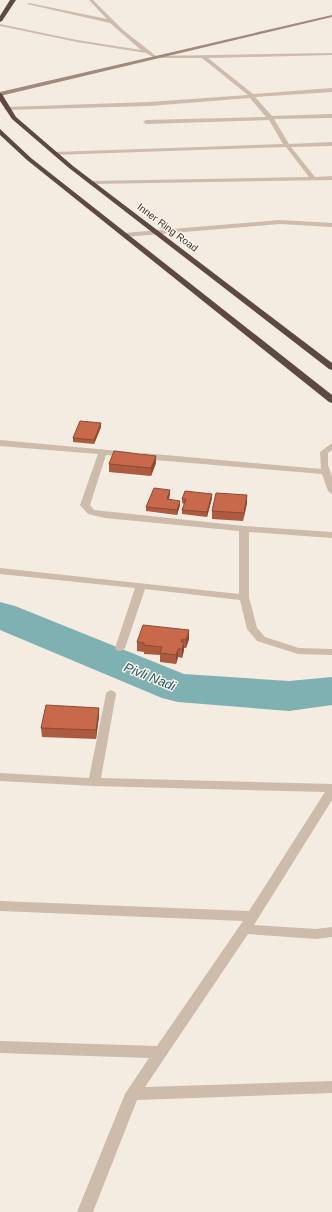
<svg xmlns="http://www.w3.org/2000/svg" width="332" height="1212" viewBox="0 0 332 1212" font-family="Arial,sans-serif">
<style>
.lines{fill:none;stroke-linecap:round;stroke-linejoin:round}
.river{fill:#7fb0b2;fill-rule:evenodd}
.street{fill:#cdbbac;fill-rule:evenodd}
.secondary{fill:#a18a7d;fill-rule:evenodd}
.highway{fill:#5c4a42;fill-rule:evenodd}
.wall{fill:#ac5a40}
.shaded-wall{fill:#8c4a34}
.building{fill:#c8694b;stroke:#8c4a34}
.labels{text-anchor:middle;stroke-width:3;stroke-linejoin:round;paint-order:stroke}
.far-street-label{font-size:10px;fill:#3b302b;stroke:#fbf5ee}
.water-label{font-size:13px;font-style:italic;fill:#1f5a5e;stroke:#fbf5ee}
</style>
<rect width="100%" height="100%" fill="#f4ebe1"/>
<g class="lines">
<polygon class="river" points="0,602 15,606 184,674 289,681 332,677 332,705 289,711 178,702 162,698 0,630"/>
<g class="street">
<polygon points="89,0 93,0 123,30 156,56 332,53 332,55 208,58 253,94 332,88 332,92 255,97 272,116 332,114 332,118 274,119 289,144 332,142 332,146 291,147 315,177 332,176 332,180 90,184 89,183 92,181 309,177 286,147 53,155 53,153 55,152 283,144 269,120 146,124 143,122 146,120 266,117 250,98 149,106 5,110 4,109 7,107 149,102 248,95 202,58 155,58 146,53 77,42 0,26 0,24 77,40 141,50 110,23 27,4 29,3 107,19"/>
<polygon points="280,220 332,223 332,227 280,224 124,237 121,235 124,233"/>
<polygon points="0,440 130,452 131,454 130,456 127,457 106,455 90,505 94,510 244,526 332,532 332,538 249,532 249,597 257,628 265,637 299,648 332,649 332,655 298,654 257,641 247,629 240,600 145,589 125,648 120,651 116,650 115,648 135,588 0,574 0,568 239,594 239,531 105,518 88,514 80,505 98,454 0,446"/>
<polygon points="332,443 332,450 328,453 328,465 332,477 332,494 328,491 322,474 143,459 139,456 143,453 321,469 320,452"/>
<polygon points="111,690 115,692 116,694 101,778 332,784 332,800 254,925 316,929 332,927 332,937 316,939 248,934 145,1087 332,1081 332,1093 137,1100 93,1212 77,1212 125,1094 149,1058 0,1053 0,1041 157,1046 243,921 0,911 0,901 249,911 325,792 94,786 0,781 0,773 89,778 106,694 107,692"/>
</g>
<polygon class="secondary" points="332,15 332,17 0,96 0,92"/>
<g class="highway">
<polygon points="10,0 16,0 2,21 0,22 0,16"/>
<polygon points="0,93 2,94 16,117 73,166 332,363 332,370 329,369 69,168 12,119 0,101"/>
<polygon points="0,129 31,158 332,395 332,403 329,402 27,160 0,135"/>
</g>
</g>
<g class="wall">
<polygon points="101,427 94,444 73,442 73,438"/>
<polygon points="156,463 151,476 109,472 109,464"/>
<polygon points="170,494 169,499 180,505 177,515 146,511 146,507"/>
<polygon points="212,494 212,498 207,517 182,514 182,510 184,504 182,503 182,499"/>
<polygon points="247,495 247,503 243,521 212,519 212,511"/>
<polygon points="189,639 186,648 184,648 182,658 178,657 176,664 160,662 160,655 144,654 144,652 137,651 137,642"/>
<polygon points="99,708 99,716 96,739 42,737 41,728"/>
</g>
<g class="shaded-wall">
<polygon points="101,423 101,427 94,444 94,440"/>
<polygon points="156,456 156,463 151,476 151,468"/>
<polygon points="170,490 170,494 167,504 167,499"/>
<polygon points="212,494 212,498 207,517 207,512"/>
<polygon points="247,495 247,503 243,521 244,513"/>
<polygon points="180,501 180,505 177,515 177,510"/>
<polygon points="189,630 189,639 186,648 186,640"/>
<polygon points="184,642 184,651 182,658 182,649"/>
<polygon points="178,649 178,657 176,664 176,655"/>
<polygon points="99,708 99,716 96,739 96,730"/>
</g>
<g class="building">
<polygon points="80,421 101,423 94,440 73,438"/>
<polygon points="114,451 156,456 151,468 109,464"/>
<polygon points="154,488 170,490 167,499 180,501 177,510 146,507"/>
<polygon points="185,491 212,494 207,512 182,510 186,499 182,499"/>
<polygon points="216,493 247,495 244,513 212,511"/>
<polygon points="143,625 189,630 186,640 182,639 181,642 184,642 182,649 178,649 176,655 160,653 162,647 144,645 144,643 137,642"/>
<polygon points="46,705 99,708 96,730 41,728"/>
</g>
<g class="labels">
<g class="far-street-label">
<text transform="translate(168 227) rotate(37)" y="4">Inner Ring Road</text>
</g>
<g class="water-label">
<text transform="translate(150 676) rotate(22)" y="5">Pivli Nadi</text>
</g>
</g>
</svg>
